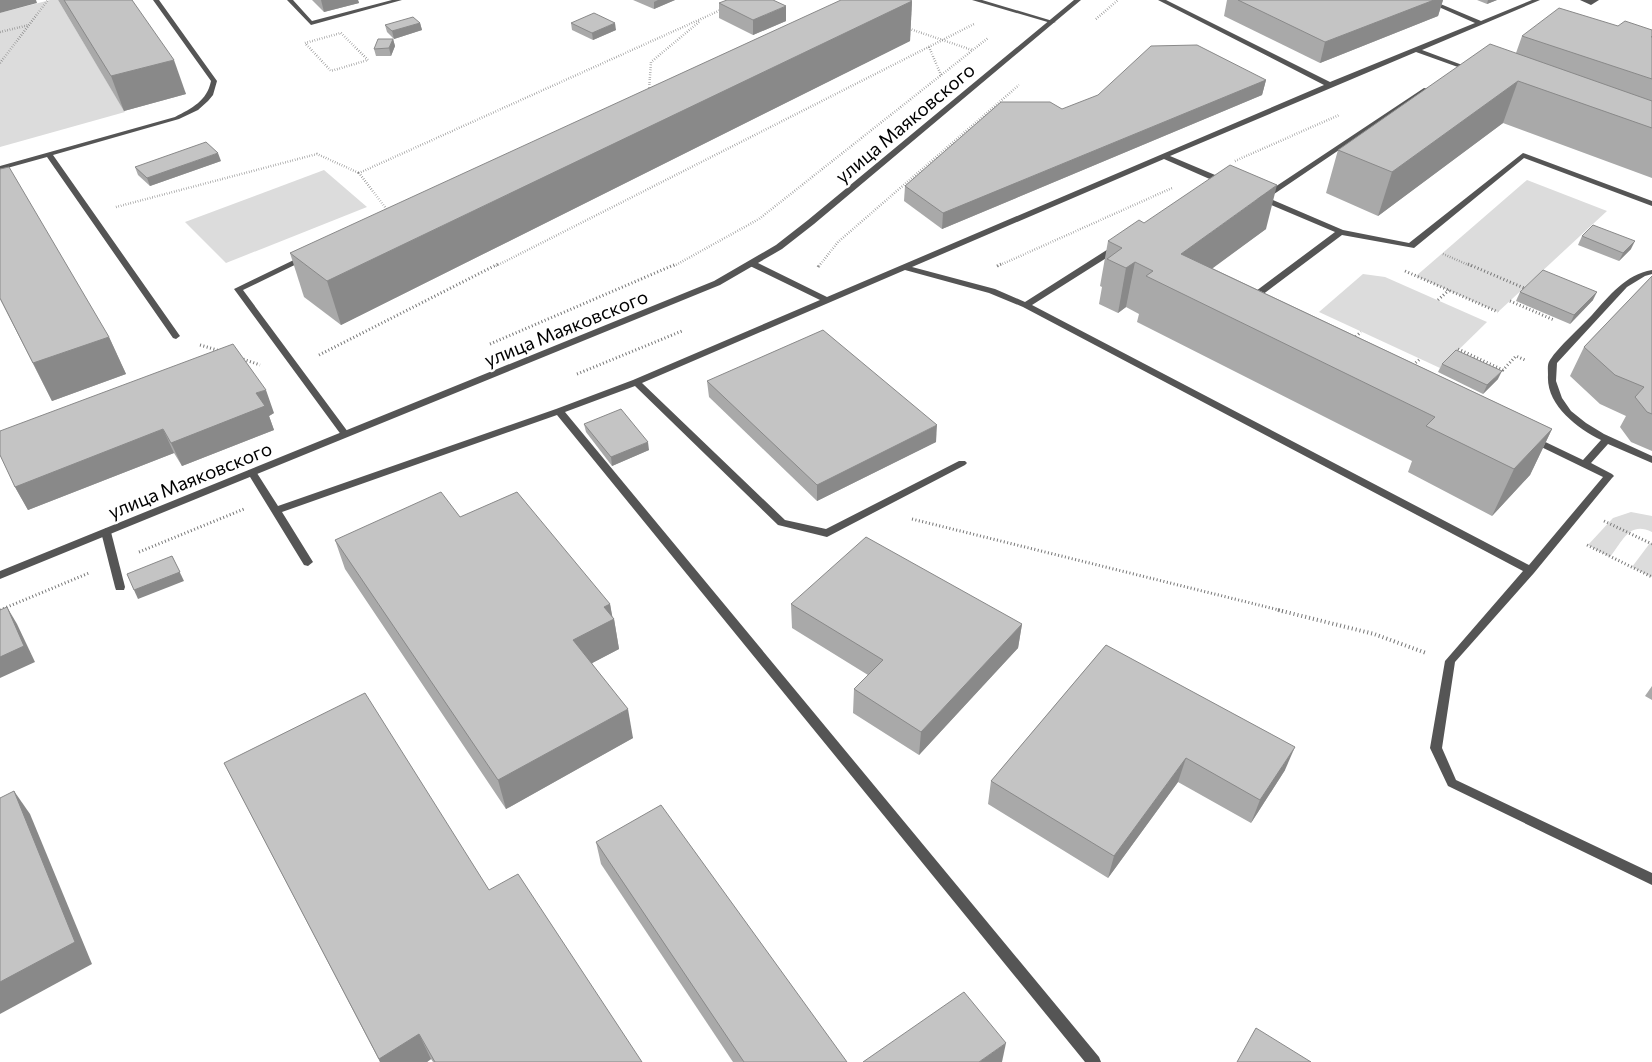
<svg xmlns="http://www.w3.org/2000/svg" width="1652" height="1062" viewBox="0 0 1652 1062" font-family="Commissioner,sans-serif">
<style>
.green{fill:#dcdcdc}
.lines{fill:none;stroke-linecap:round;stroke-linejoin:round}
.path-far2{stroke:#777;stroke-width:2.5;stroke-dasharray:0.5 2;stroke-linecap:butt}
.path-far1{stroke:#777;stroke-width:3;stroke-dasharray:1 2.5;stroke-linecap:butt}
.path{stroke:#777;stroke-width:4;stroke-dasharray:1 3;stroke-linecap:butt}
.service{fill:#555;fill-rule:evenodd}
.tertiary{fill:#555;fill-rule:evenodd}
.wall{fill:#a9a9a9}
.shaded-wall{fill:#898989}
.building{fill:#c4c4c4;stroke:#898989}
.labels{text-anchor:middle;stroke-width:5;stroke-linejoin:round;paint-order:stroke}
.street-label{font-size:19px;fill:#000;stroke:#fff}
</style>
<rect width="100%" height="100%" fill="#fff"/>
<g class="green">
<polygon points="50,0 58,0 125,112 0,147 0,13"/>
<polygon points="324,170 367,207 226,263 185,222"/>
<polygon points="1527,180 1607,211 1498,312 1416,276"/>
<polygon points="1363,274 1385,277 1487,322 1440,368 1319,312"/>
<path d="M1631 512 1652 516V532C1629 521 1623 541 1610 557L1588 545 1613 518Z"/>
<polygon points="1650,543 1652,544 1652,577 1632,567"/>
</g>
<g class="lines">
<g class="path-far2">
<polyline points="1096,19 1118,0"/>
<polyline points="907,28 972,50"/>
<polyline points="0,32 29,25"/>
<polygon points="341,33 368,60 331,71 305,43"/>
<polyline points="929,47 941,75"/>
<polyline points="0,63 48,0"/>
<polyline points="649,90 651,62 699,22"/>
<polyline points="1235,161 1339,115"/>
<polyline points="116,207 317,154 359,173"/>
<polyline points="388,211 359,173 723,9"/>
<polyline points="1443,254 1471,266"/>
<polyline points="496,266 974,24"/>
<polyline points="674,266 759,219 988,38"/>
<polyline points="819,266 838,242 1019,85"/>
<polyline points="998,266 1172,188"/>
</g>
<g class="path-far1">
<polyline points="1468,264 1524,288"/>
<polyline points="997,266 1001,264"/>
<polyline points="818,267 820,264"/>
<polyline points="1405,271 1498,312"/>
<polyline points="1438,300 1449,290"/>
<polyline points="1510,301 1554,320"/>
<polyline points="1353,339 1361,332"/>
<polyline points="490,344 676,264"/>
<polyline points="200,345 220,351"/>
<polyline points="1458,349 1503,370 1516,356 1525,360"/>
<polyline points="319,355 498,264"/>
<polyline points="240,358 260,365"/>
<polyline points="1413,365 1420,359"/>
<polyline points="577,374 682,331"/>
<polyline points="912,519 1283,611"/>
<polyline points="1604,521 1652,544"/>
<polyline points="1587,545 1652,577"/>
<polyline points="139,552 244,509"/>
<polyline points="0,610 89,573"/>
</g>
<polyline class="path" points="1278,610 1374,634 1426,653"/>
<g class="service">
<path d="M153 0H159L217 81 213 95 208 101 198 110 179 119 53 155 180 336 176 339 173 338 47 157 0 170V166L175 117C192 108 207 101 211 81Z"/>
<polygon points="287,0 293,0 312,21 392,0 402,0 311,25"/>
<polygon points="972,0 982,0 1056,22 1051,23"/>
<path d="M1158 0H1166L1330 82 1475 23 1423 0H1431L1481 21 1532 0H1540L1422 50 1473 69V71H1469L1416 52 1170 156 1227 180V184H1221L1164 159 912 267 995 289 1025 302 1113 246H1119V250L1032 305 1529 565 1603 477 1531 442 1529 440 1534 437 1537 438 1583 460 1601 440C1577 428 1546 405 1548 375 1548 370 1547 364 1550 360 1559 346 1580 328 1592 315 1610 295 1625 275 1652 270V274L1645 276 1627 287 1557 363 1556 381 1562 398 1571 411 1586 423 1604 434 1652 456V463L1608 444 1591 463 1612 474 1614 476 1612 478 1534 573 1455 662 1442 748 1456 780 1652 873V885L1448 786 1430 748 1445 661 1523 571 1023 307 989 293 905 270 642 383 785 520 826 529 959 461H965L967 463 965 465 827 537 778 525 635 386 565 412 1099 1057 1101 1062H1085L557 415 282 512 313 562 308 566 304 565 247 472 249 470H255L278 506 556 409 633 380 820 300 750 266V262H756L827 297 1324 85Z"/>
<polygon points="1580,0 1599,0 1591,5"/>
<polygon points="1424,88 1429,89 1268,198 1343,230 1409,243 1523,153 1652,201 1652,206 1524,158 1414,248 1342,235 1254,301 1248,301 1248,297 1335,232 1257,199 1257,195 1263,195"/>
<polygon points="302,256 305,256 309,258 243,290 348,432 350,434 348,436 342,436 234,289"/>
<polygon points="106,528 111,532 125,587 124,590 116,590 115,587 101,532"/>
</g>
<polygon class="tertiary" points="1074,0 1081,0 814,224 782,249 720,285 0,579 0,571 714,281 776,245 808,220"/>
</g>
<g class="wall">
<polygon points="58,0 132,0 186,94 124,111"/>
<polygon points="312,0 358,0 359,3 324,12"/>
<polygon points="633,0 675,0 654,9"/>
<polygon points="1227,0 1443,0 1438,16 1320,63 1224,16"/>
<polygon points="1477,0 1497,0 1487,4"/>
<polygon points="912,1 910,41 341,325 304,297 290,253"/>
<polygon points="719,3 786,21 753,35 719,18"/>
<polygon points="420,23 422,30 394,39 387,32 385,25"/>
<polygon points="571,23 616,30 593,40 572,30"/>
<polygon points="1618,26 1652,30 1652,178 1503,123 1378,216 1326,193 1338,150 1516,53 1522,36"/>
<polygon points="393,39 395,46 391,56 376,56 374,49"/>
<polygon points="1266,80 1262,95 942,229 904,201 905,186 1062,109"/>
<polygon points="221,161 150,186 138,175 135,167"/>
<polygon points="1266,229 1212,268 1552,429 1530,475 1492,516 1408,472 1412,461 1137,322 1139,314 1126,307 1118,313 1099,304 1102,287 1100,286 1108,241"/>
<polygon points="1582,236 1631,249 1619,261 1578,245"/>
<polygon points="1652,276 1652,451 1631,442 1620,427 1626,416 1600,404 1570,376 1584,347"/>
<polygon points="1520,292 1593,300 1570,324 1516,301"/>
<polygon points="0,299 109,337 126,374 52,401"/>
<polygon points="1442,364 1498,379 1483,394 1438,372"/>
<polygon points="707,381 936,442 817,501 709,397"/>
<polygon points="274,413 269,416 274,430 182,466 174,453 28,510 15,487 0,455"/>
<polygon points="584,424 649,450 612,466 586,432"/>
<polygon points="460,517 610,604 612,617 614,619 619,649 592,663 633,738 506,809 345,569 335,540"/>
<polygon points="791,604 1022,624 1018,648 919,755 853,713 854,689 868,675 792,628"/>
<polygon points="1106,645 1285,770 1251,823 1178,782 1108,878 988,804 991,781"/>
<polygon points="1652,686 1652,700 1645,696"/>
<polygon points="224,763 489,890 642,1062 433,1062 431,1059 427,1062 380,1062"/>
<polygon points="596,842 847,1062 733,1062 601,864"/>
</g>
<g class="shaded-wall">
<polygon points="0,0 36,0 37,3 0,13"/>
<polygon points="321,0 358,0 359,3 324,12"/>
<polygon points="658,0 675,0 654,9 654,2"/>
<polygon points="1434,0 1443,0 1438,16 1320,63 1325,42"/>
<polygon points="1488,0 1497,0 1487,4"/>
<polygon points="912,1 910,41 341,325 327,281"/>
<polygon points="786,6 786,21 753,35 753,20"/>
<polygon points="420,23 422,30 394,39 392,31"/>
<polygon points="615,23 616,30 593,40 592,33"/>
<polygon points="393,39 395,46 391,56 389,48"/>
<polygon points="174,60 186,94 124,111 111,76"/>
<polygon points="1266,80 1262,95 942,229 943,213"/>
<polygon points="1518,81 1503,123 1378,216 1392,172"/>
<polygon points="218,153 221,161 150,186 147,178"/>
<polygon points="1277,185 1266,229 1179,293 1181,254"/>
<polygon points="1635,241 1631,249 1619,261 1623,253"/>
<polygon points="1135,262 1126,307 1118,313 1126,268"/>
<polygon points="1597,292 1593,300 1570,324 1574,315"/>
<polygon points="109,337 126,374 52,401 33,363"/>
<polygon points="1502,371 1498,379 1483,394 1487,385"/>
<polygon points="266,390 274,413 269,416 274,430 182,466 171,443 256,393"/>
<polygon points="937,425 936,442 817,501 817,485"/>
<polygon points="163,429 174,453 28,510 15,487"/>
<polygon points="1552,429 1530,475 1492,516 1514,469"/>
<polygon points="648,442 649,450 612,466 611,457"/>
<polygon points="172,556 184,581 138,599 134,590"/>
<polygon points="610,604 613,620 614,619 619,649 579,670 573,640 604,607"/>
<polygon points="7,607 17,624 35,662 0,678 0,657"/>
<polygon points="1022,624 1018,648 919,755 921,732"/>
<polygon points="628,709 633,738 506,809 498,780"/>
<polygon points="1295,747 1285,770 1251,823 1260,800"/>
<polygon points="1186,758 1178,782 1108,878 1114,856"/>
<polygon points="14,791 30,814 92,964 0,1014 0,982"/>
<polygon points="419,1034 431,1059 427,1062 380,1062 379,1059"/>
<polygon points="1006,1043 1002,1062 979,1062"/>
</g>
<g class="building">
<polygon points="64,0 132,0 174,60 111,76"/>
<polygon points="727,0 773,0 786,6 753,20 719,3"/>
<polygon points="841,0 910,0 912,1 327,281 290,253"/>
<polygon points="1238,0 1434,0 1325,42"/>
<polygon points="1559,8 1618,26 1625,21 1652,30 1652,36 1651,37 1652,37 1652,79 1522,36"/>
<polygon points="594,13 615,23 592,33 571,23"/>
<polygon points="413,17 420,23 392,31 385,25"/>
<polygon points="378,39 393,39 389,48 374,49"/>
<polygon points="1490,44 1652,101 1652,128 1518,81 1392,172 1338,150"/>
<polygon points="1197,45 1266,80 943,213 905,186 1001,102 1050,102 1062,109 1098,95 1151,46"/>
<polygon points="206,142 218,153 147,178 135,167"/>
<polygon points="1230,165 1277,185 1181,254 1552,429 1514,469 1426,426 1435,417 1146,276 1153,271 1135,262 1126,268 1107,259 1122,248 1108,241 1139,220 1144,223"/>
<polygon points="9,167 109,337 33,363 0,298 0,169"/>
<polygon points="1593,225 1635,241 1623,253 1582,236"/>
<polygon points="1543,270 1597,292 1574,315 1520,292"/>
<polygon points="1652,276 1652,414 1647,412 1635,397 1644,387 1615,375 1584,347"/>
<polygon points="823,330 937,425 817,485 707,381"/>
<polygon points="233,344 266,390 256,393 265,406 171,443 163,429 15,487 0,455 0,431"/>
<polygon points="1456,350 1502,371 1487,385 1442,364"/>
<polygon points="621,409 648,442 611,457 584,424"/>
<polygon points="441,492 460,517 517,492 610,604 604,607 614,619 573,640 628,709 498,780 335,540"/>
<polygon points="866,537 1022,624 921,732 854,689 883,660 791,604"/>
<polygon points="172,556 180,572 134,590 127,574"/>
<polygon points="7,607 24,646 0,657 0,610"/>
<polygon points="1106,645 1295,747 1260,800 1186,758 1114,856 991,781"/>
<polygon points="365,693 489,890 518,874 642,1062 435,1062 419,1034 379,1059 224,763"/>
<polygon points="14,791 75,942 0,982 0,798"/>
<polygon points="661,805 847,1062 744,1062 596,842"/>
<polygon points="964,992 1006,1043 979,1062 863,1062"/>
<polygon points="1256,1028 1311,1062 1237,1062"/>
</g>
<g class="labels">
<g class="street-label">
<text transform="translate(905 123) rotate(-40)" y="7">улица Маяковского</text>
<text transform="translate(566 328) rotate(-22)" y="7">улица Маяковского</text>
<text transform="translate(190 480) rotate(-22)" y="7">улица Маяковского</text>
</g>
</g>
</svg>
